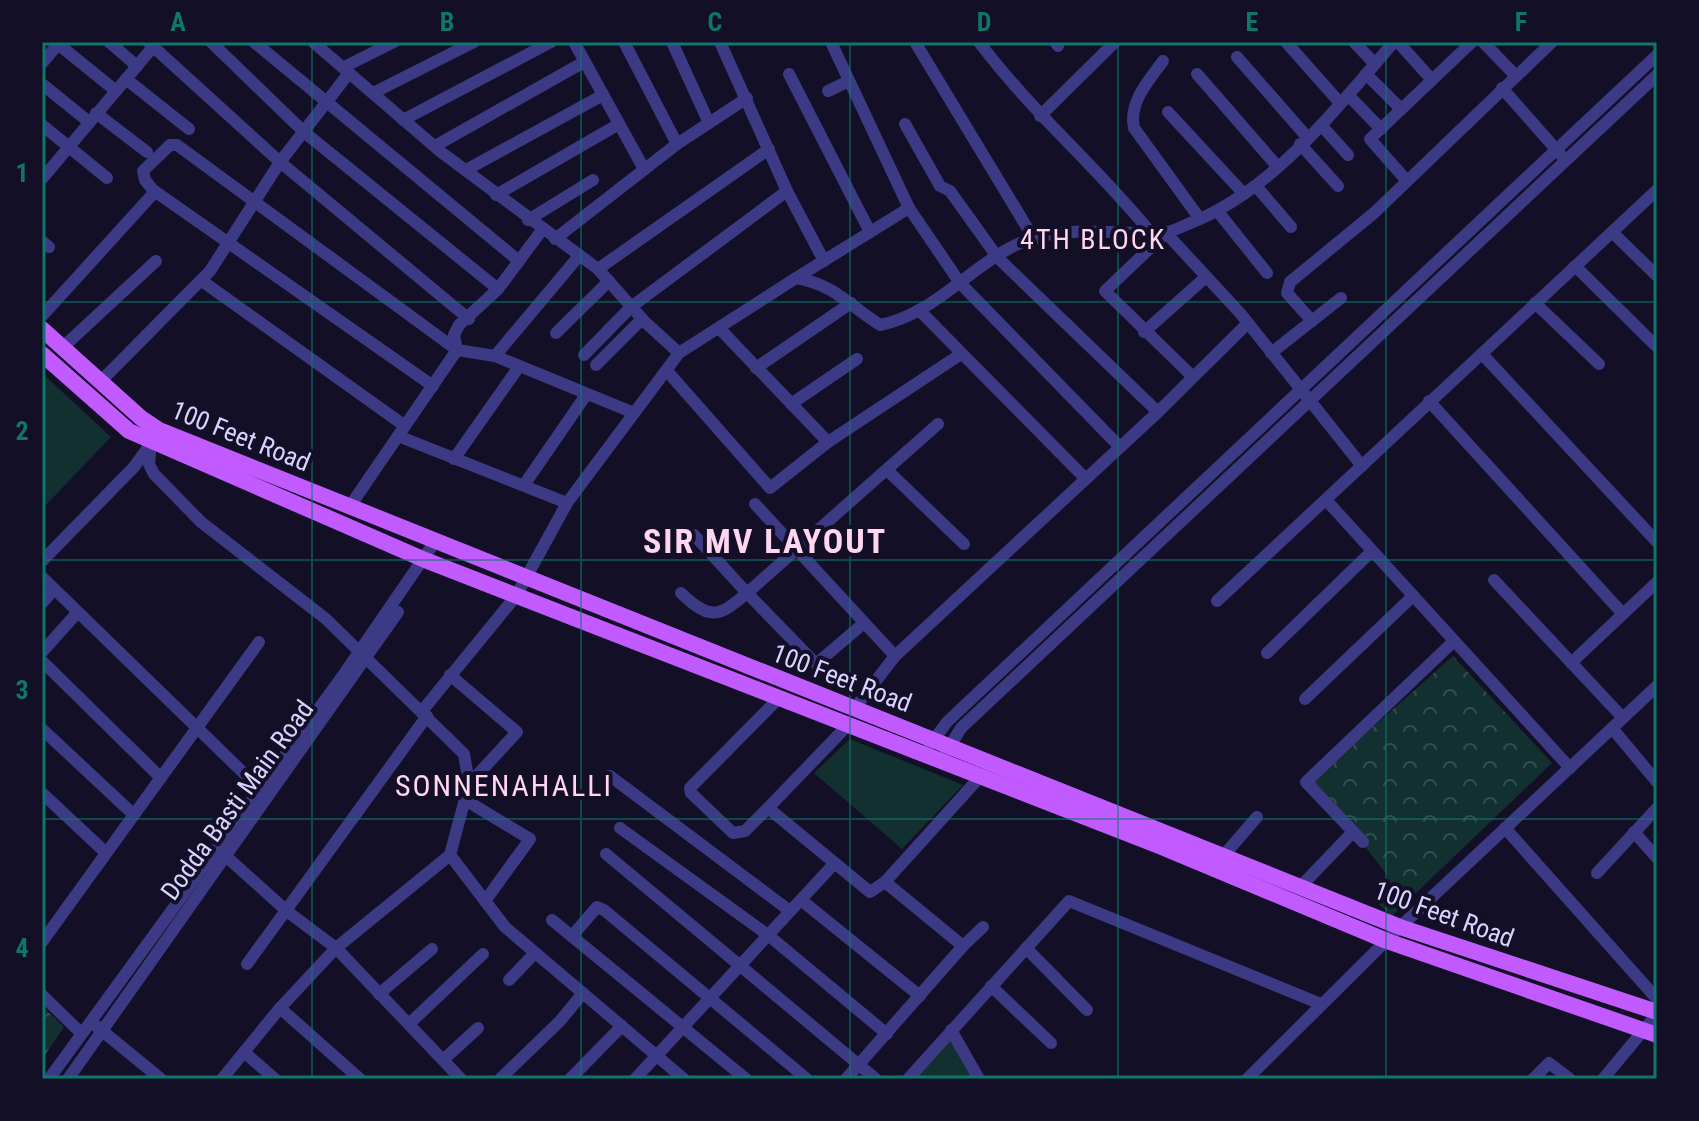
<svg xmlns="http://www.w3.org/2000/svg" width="1699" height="1121" viewBox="0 0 1699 1121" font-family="'Roboto Condensed',sans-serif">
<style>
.green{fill:#12302f}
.park{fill:url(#park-crowns)}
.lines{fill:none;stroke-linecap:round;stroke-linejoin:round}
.minor{stroke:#3d3a85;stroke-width:12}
.major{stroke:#c25bff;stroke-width:16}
.grid{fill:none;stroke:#0f766e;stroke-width:2;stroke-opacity:0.55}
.labels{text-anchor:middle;stroke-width:8;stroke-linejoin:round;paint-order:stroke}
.street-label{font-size:26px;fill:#d9d4ff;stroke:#130f26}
.neighbourhood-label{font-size:28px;letter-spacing:2px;fill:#ffd6f0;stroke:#130f26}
.quarter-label{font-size:30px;letter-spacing:2px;fill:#ffd6f0;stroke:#130f26}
.district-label{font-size:34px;font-weight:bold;letter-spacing:2px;fill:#ffd6f0;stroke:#130f26}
.neatline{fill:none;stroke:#0f766e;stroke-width:3}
.grid-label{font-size:26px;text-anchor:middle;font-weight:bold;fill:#0f766e}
</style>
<defs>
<pattern id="park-crowns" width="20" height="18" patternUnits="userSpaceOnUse" patternTransform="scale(2)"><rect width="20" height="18" fill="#12302f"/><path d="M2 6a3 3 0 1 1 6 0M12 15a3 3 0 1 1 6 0" fill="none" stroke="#344d4e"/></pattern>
</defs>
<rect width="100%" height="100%" fill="#130f26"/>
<g class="green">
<polygon points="42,373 111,437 42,509"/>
<polygon points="850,739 963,785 902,849 814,773"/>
<polygon points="950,1037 974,1079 912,1079"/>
</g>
<g class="park">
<polygon points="1453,656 1552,763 1392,916 1375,901 1388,876 1313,780"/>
<polygon points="42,1006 64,1027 43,1058 42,1057"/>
</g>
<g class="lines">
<g class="minor">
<polyline points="109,42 137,66"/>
<polyline points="148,42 280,162 469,319"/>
<polyline points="211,42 304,132 498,289"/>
<polyline points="254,42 519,261"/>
<polyline points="313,42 441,152 598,269 645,322 679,353"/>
<polyline points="574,42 644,169"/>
<polyline points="624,42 677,144"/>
<polyline points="672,42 709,123"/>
<polyline points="720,42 787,191 824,261"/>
<polyline points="915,42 1034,239"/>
<path d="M979 42C1031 111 1096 166 1151 233"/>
<polyline points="1055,42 1058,46"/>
<polyline points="1286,42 1340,103"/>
<polyline points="1354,42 1375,64"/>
<polyline points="1398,42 1432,80"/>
<polyline points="1483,42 1516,76"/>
<polyline points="58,44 116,91"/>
<polyline points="1237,57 1307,137"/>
<path d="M1163 61C1149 80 1128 103 1134 128L1200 219"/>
<polyline points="42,63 60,42"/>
<polyline points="344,67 394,42"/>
<polyline points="789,74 870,232"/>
<polyline points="1197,74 1277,166"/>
<polyline points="1366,74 1401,109"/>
<polyline points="126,79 189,129"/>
<polyline points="42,84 89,122"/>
<polyline points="1502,88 1561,155"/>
<polyline points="828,91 849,81"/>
<polyline points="373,93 474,42"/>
<polyline points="1348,95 1381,129"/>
<polyline points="1168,112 1244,194"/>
<polyline points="96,113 147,152"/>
<polyline points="1040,116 1115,42"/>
<polyline points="403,120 551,42"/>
<polyline points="905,124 940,186 950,191 998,258 1158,412"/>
<polyline points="42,125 107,178"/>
<polyline points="1321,125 1348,155"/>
<polyline points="1300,144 1338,186"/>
<polyline points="435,146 584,62"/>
<polyline points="466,170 603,95"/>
<polyline points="42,179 153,47"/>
<polyline points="1407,181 1370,139 1472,42"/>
<polyline points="1256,186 1291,227"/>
<polyline points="153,190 433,386"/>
<polyline points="496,195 619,124"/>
<polyline points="909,208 960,283 1120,447"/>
<polyline points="1219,213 1267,273"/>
<polyline points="528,220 593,180"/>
<polyline points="1613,233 1657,276"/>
<polyline points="555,239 677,144 747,98"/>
<polyline points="42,241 49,247"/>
<polyline points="1575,266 1656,346"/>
<polyline points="598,269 769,149"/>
<polyline points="796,278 909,208 831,42"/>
<polyline points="202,281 405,426"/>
<polyline points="1535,303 1599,364"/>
<polyline points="919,310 1086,479"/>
<polyline points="42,316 152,195 153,190 145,180 143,171 170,145 177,145 457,350 495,356 634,413"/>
<polyline points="1312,321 1287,293 1290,282 1374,213 1552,42"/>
<polyline points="719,328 828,442"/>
<polyline points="1144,332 1206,277"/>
<polyline points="556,333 609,281"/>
<polyline points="62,348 156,261"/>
<polyline points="1271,353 1341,298"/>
<polyline points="584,355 631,307 787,191"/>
<polyline points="1483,355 1657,542"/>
<polyline points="495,356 579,256"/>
<polyline points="596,365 642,319"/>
<polyline points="756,368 851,303"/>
<polyline points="667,371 770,488 828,442 961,354"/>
<polyline points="1193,377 1105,291 1166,233 1240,313 1362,466"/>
<polyline points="100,382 210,271 280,162 349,73"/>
<polyline points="1429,401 1623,614"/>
<polyline points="791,404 857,359"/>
<polyline points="398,436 567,503"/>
<polyline points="151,442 149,464 154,474 201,522 326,619 464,754 469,784 450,855 336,948 461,1079"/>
<polyline points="454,459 518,368"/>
<polyline points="888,471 964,544"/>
<polyline points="524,485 586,395"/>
<polyline points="1327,501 1570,768"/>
<polyline points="755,504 895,656"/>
<polyline points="350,506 457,350 454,335 459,325 498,289 542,230"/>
<polyline points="694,535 747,593 938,424"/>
<polyline points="42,561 134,467 149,446"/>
<polyline points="42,577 260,789"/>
<polyline points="1494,580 1623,718"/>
<path d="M681 593C710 621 719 617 747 593L816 664 864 623"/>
<polyline points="1217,601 1657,190"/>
<polyline points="42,603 54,589"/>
<polyline points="42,652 77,613"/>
<polyline points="1267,653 1372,551"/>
<polyline points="42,661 161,778"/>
<polyline points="1571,663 1657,582"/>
<polyline points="450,675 517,732 469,784"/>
<polyline points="1305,699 1412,597"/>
<polyline points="855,708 895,656 1158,412 1248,323"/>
<path d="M422 711 516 596 567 503 679 353 796 278C836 285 848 305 880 325 935 314 971 265 1020 243 1065 223 1118 236 1165 232 1174 232 1184 225 1193 222 1276 188 1336 108 1394 42"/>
<polyline points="848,725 768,808 870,892 885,882 979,778"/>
<polyline points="1612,728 1657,782"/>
<polyline points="42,729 133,814"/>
<polyline points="930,745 947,722 1657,55"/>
<polyline points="945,754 961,728 1657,75"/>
<polyline points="610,776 790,911"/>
<polyline points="42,793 105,852"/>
<polyline points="467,801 530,839 485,901"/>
<polyline points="768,808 745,831 733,833 691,793 690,788 779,698"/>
<polyline points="620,828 768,935 887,1034"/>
<polyline points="1505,828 1657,999"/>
<polyline points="1634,832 1657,858"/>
<polyline points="1363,842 1306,782 1453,642"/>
<polyline points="220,851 288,912 336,948 280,1008 222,1079"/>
<polyline points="606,854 876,1079"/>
<polyline points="1225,854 1257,817"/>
<polyline points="450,855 505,927 684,1079"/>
<polyline points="1597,873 1657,808"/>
<polyline points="1302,885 1353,832"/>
<polyline points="801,900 920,996"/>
<polyline points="552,920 746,1079"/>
<polyline points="572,936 597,907 604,910 807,1079"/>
<polyline points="42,942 259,642"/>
<polyline points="963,946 983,927"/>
<polyline points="1026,948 1087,1010"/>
<polyline points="247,964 427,716"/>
<polyline points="509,980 535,953"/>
<polyline points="991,986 1051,1043"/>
<polyline points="379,994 432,949"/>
<polyline points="42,995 81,1033"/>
<polyline points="280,1008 360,1079"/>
<polyline points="409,1024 483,954"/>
<polyline points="95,1025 161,1079"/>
<polyline points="951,1030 979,1079"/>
<polyline points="244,1052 275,1079"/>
<polyline points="443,1060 478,1028"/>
<polyline points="49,1079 344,674 434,543"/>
<polyline points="68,1079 398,612"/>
<polyline points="500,1079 560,1021 583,993"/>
<polyline points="570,1079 622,1026"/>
<polyline points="635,1079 833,865"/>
<polyline points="846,1079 963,946 885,882"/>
<polyline points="908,1079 1069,901 1321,1004"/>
<polyline points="1247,1079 1400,927 1657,686"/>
<polyline points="1533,1079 1549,1063 1570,1079"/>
<polyline points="1603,1079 1657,1014"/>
</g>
<g class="major">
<polyline points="42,329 141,418 159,430 1400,927 1657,1012"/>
<polyline points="42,354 129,431 425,560 1162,847 1387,941 1657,1035"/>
</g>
</g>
<path class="grid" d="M312 42V1079M581 42V1079M850 42V1079M1118 42V1079M1386 42V1079M42 302H1657M42 560H1657M42 819H1657"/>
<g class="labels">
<g class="street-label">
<text transform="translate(241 436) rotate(22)" y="9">100 Feet Road</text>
<text transform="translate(842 678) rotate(21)" y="9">100 Feet Road</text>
<text transform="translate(237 800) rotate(-54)" y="9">Dodda Basti Main Road</text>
<text transform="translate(1444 914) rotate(20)" y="9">100 Feet Road</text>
</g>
<g class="neighbourhood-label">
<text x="1093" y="249">4TH BLOCK</text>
</g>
<g class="quarter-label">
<text x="504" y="796">SONNENAHALLI</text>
</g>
<g class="district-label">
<text x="765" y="553">SIR MV LAYOUT</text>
</g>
</g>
<rect width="1699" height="1121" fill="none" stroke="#130f26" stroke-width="88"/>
<rect x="44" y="44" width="1611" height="1033" class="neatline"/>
<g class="grid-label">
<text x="178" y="31">A</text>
<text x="447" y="31">B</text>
<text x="715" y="31">C</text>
<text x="984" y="31">D</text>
<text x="1252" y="31">E</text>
<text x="1521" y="31">F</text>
<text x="22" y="182">1</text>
<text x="22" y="440">2</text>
<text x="22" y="699">3</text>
<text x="22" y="957">4</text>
</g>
</svg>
